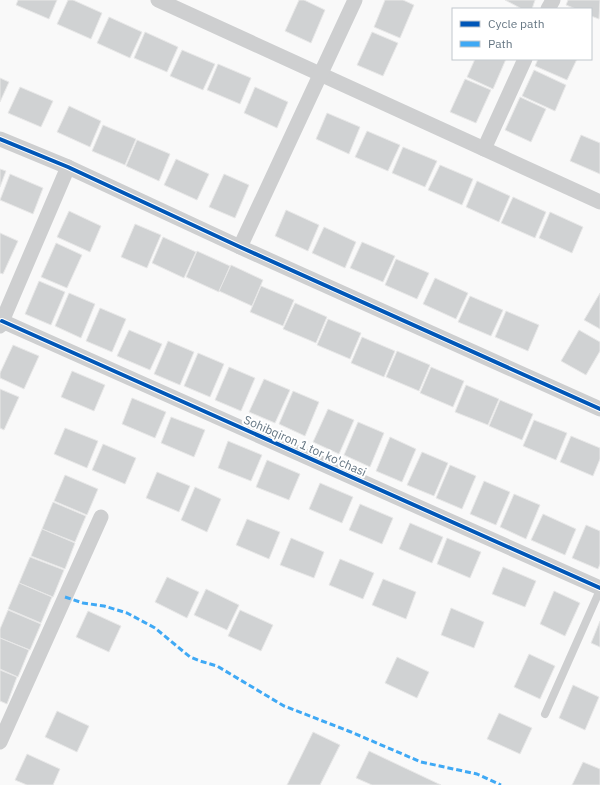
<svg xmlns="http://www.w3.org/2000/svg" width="600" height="785" viewBox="0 0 600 785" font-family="'IBM Plex Sans',sans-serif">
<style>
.building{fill:#d0d2d3;stroke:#e8e8e8}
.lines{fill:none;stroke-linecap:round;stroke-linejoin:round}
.lane{stroke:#cecfd0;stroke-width:8}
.street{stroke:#cecfd0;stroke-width:15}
.quiet{stroke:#3fa9f5;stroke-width:3;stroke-dasharray:6 3;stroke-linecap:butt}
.cycleway-casing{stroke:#fff;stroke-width:6}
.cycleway{stroke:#0057b8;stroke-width:4}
.labels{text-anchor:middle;stroke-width:4;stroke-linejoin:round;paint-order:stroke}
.street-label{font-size:12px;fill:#657683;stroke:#fff}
</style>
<rect width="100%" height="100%" fill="#f9f9f9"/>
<g class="building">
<polygon points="18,0 57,0 49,19 16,5"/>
<polygon points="68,0 73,0 102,13 91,39 57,24"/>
<polygon points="299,0 304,0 325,10 311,43 285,31"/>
<polygon points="385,0 403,0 414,5 400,38 374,27"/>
<polygon points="505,0 535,0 532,9 522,9"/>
<polygon points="568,0 600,0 599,19 591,16 591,9 576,9 566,5"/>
<polygon points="109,17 142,32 130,58 97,43"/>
<polygon points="145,32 178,47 167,72 134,58"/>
<polygon points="372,32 398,43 383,76 357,65"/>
<polygon points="182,50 215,64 203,90 170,76"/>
<polygon points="475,59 506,59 493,89 467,77"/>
<polygon points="538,59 577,59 567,80 535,66"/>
<polygon points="218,64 251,78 240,104 207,90"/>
<polygon points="534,70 566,85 555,111 522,96"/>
<polygon points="0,78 9,82 0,102"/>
<polygon points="465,79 491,90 476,123 450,112"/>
<polygon points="20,87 53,101 41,127 8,113"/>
<polygon points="255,87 288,102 277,128 244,113"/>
<polygon points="520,97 546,109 531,142 505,130"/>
<polygon points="69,106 101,121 90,147 57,132"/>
<polygon points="327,113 360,127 349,154 316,139"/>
<polygon points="103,125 136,139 125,165 92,151"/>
<polygon points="367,131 400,145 388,171 355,157"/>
<polygon points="581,135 600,143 600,174 570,161"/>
<polygon points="137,140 170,154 159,181 126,166"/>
<polygon points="403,147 437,161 425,187 392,173"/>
<polygon points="176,159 209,174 197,200 164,185"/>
<polygon points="440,165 473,179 462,205 428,190"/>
<polygon points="0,169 6,171 0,187"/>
<polygon points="10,174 43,188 33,214 0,200"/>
<polygon points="224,174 249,185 235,218 209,207"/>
<polygon points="477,181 510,196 499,222 466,207"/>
<polygon points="513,197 546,212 535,238 501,223"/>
<polygon points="286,210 319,225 308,251 275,236"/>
<polygon points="69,211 101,226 90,252 57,237"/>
<polygon points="550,212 583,227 572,253 539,238"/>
<polygon points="135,224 161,235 147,268 121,257"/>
<polygon points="324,227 356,242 345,268 312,253"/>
<polygon points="0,233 18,241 3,274 0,273"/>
<polygon points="163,237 196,252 184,278 152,263"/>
<polygon points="362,242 395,256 383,282 350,268"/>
<polygon points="56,243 82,255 67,288 41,277"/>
<polygon points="197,251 230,266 219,292 186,277"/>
<polygon points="396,259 429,273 417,299 385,285"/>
<polygon points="231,265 263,280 252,306 219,291"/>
<polygon points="435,278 468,293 456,319 423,304"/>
<polygon points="39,281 65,292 51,325 25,314"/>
<polygon points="261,286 294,300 283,326 250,312"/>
<polygon points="69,293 95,304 81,338 55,326"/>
<polygon points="600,293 600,329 584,320"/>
<polygon points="470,296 503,310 491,336 458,322"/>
<polygon points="295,303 327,317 316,343 283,329"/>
<polygon points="100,308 126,319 112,352 86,341"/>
<polygon points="506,311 539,325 528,351 495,337"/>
<polygon points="328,319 361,333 350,359 317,345"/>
<polygon points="129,330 162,344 150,370 117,356"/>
<polygon points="579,330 600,342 600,351 586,375 561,361"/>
<polygon points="362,337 395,351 384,377 351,363"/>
<polygon points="168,341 194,352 180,385 154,374"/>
<polygon points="13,345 39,356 24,389 0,378 0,373"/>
<polygon points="397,351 430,365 419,391 386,377"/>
<polygon points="198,353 224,364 210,397 184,386"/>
<polygon points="229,367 255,378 241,411 215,400"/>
<polygon points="431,367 464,381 453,407 420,393"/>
<polygon points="72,371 105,385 94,411 61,397"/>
<polygon points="264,379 290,390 275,423 249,412"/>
<polygon points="466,385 499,399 488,425 455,412"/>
<polygon points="0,389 19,397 4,430 0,428"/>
<polygon points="293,391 319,402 305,436 279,424"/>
<polygon points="132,398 166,412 155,438 122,424"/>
<polygon points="500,400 533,414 522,440 489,426"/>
<polygon points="328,409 354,420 339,454 313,442"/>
<polygon points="171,417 205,430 194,457 161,443"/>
<polygon points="534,420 567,433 556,460 523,446"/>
<polygon points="358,422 384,433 370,467 344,455"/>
<polygon points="65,428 98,441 87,468 54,454"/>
<polygon points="571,436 600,448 600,459 593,476 560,462"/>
<polygon points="390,437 416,449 402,482 376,471"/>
<polygon points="228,441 262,455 251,481 218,468"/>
<polygon points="103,444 136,458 125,484 92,470"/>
<polygon points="422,452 448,463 434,496 407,485"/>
<polygon points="267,460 300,474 289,500 256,487"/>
<polygon points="450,465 476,476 462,509 436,498"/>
<polygon points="157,472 190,486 179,512 146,498"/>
<polygon points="65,475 98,489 87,515 54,501"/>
<polygon points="484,481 510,492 496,525 470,514"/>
<polygon points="320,483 353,497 342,523 309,509"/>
<polygon points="195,487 221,499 207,532 181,520"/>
<polygon points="514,494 540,505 526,539 500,527"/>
<polygon points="53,502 86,516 75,542 42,529"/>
<polygon points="360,504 393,518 382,544 349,530"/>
<polygon points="543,514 576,529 565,555 531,540"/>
<polygon points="247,519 280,532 269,559 236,545"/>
<polygon points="410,523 443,537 432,563 399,549"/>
<polygon points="586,525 600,531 600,564 598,569 572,558"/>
<polygon points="42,529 75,543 65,569 31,556"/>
<polygon points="291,538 324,552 314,578 280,565"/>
<polygon points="447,538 481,552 470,578 437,564"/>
<polygon points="30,557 64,570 53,597 19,583"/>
<polygon points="340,559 374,573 363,599 329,585"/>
<polygon points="503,567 536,581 525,607 492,594"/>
<polygon points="167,577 199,592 187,618 155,602"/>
<polygon points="383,579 416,592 406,619 372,605"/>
<polygon points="19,583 52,597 41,623 8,609"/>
<polygon points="206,589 239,605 227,630 194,615"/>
<polygon points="554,591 580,603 565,636 540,624"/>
<polygon points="451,608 484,622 474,648 441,635"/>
<polygon points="8,610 41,624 30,650 0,638 0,629"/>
<polygon points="240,610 273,625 261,651 228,636"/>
<polygon points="88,611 121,626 109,652 76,637"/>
<polygon points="600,621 600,647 591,643"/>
<polygon points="0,638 29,650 18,677 0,669"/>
<polygon points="529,654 555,666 540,699 514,687"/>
<polygon points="397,657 429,672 417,698 385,683"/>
<polygon points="0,670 17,677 7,704 0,701"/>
<polygon points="573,685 599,697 585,730 559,718"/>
<polygon points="57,711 89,726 77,752 45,737"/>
<polygon points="499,713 532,728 520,754 487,739"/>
<polygon points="313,732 340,745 320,785 287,785"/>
<polygon points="369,751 441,785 372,785 356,778"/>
<polygon points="27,754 60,769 53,785 27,785 15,780"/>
<polygon points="583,762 600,769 600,785 572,785"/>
</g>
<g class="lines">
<polyline class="lane" points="545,714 600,590"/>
<g class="street">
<polyline points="158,0 600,202"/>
<polyline points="548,9 553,0"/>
<polyline points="0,139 68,167 240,247 600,409"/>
<polyline points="484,149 525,59"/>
<polyline points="240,247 355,0"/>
<polyline points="2,321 600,588"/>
<polyline points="0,326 68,167"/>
<polyline points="0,742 101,517"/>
</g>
<polyline class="quiet" points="65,597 83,603 104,606 127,613 155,628 190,657 200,661 217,666 284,706 351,732 421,762 477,774 501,785"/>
<defs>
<g id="cycleway">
<polyline points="0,139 68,167 240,247 600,409"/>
<polyline points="2,321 600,588"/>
</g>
</defs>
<use href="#cycleway" class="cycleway-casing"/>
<use href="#cycleway" class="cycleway"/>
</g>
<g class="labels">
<g class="street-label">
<text transform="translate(305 446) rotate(24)" y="4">Sohibqiron 1 tor ko'chasi</text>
</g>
</g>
<rect x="452" y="8" width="140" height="52" fill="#ffffff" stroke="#c1c8cd"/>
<rect x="460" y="21" width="20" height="6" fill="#0057b8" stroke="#c1c8cd"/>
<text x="488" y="28" font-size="12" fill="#657683">Cycle path</text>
<rect x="460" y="41" width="20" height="6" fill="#3fa9f5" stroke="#c1c8cd"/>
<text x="488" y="48" font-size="12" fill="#657683">Path</text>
</svg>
